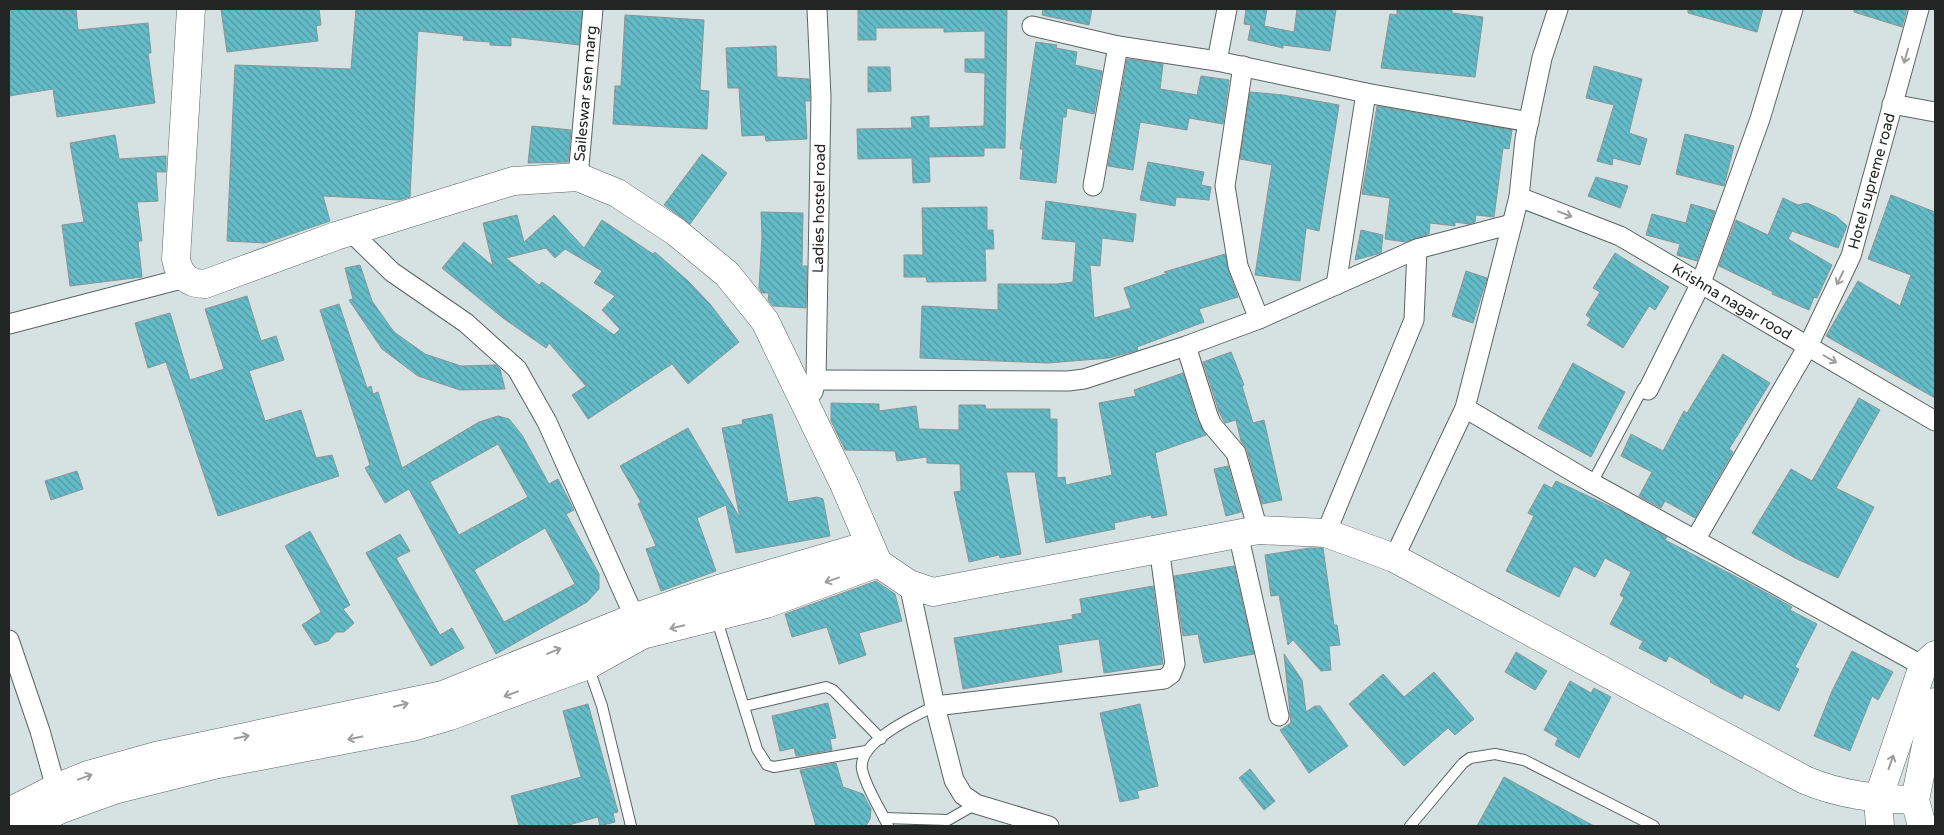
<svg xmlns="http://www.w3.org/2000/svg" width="1944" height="835" viewBox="0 0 1944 835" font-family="'Varela Round',sans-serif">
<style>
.building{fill:url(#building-back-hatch);stroke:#8a9596;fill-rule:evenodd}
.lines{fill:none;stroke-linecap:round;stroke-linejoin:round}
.lane-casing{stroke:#5a6563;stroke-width:12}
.street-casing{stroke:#5a6563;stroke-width:21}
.secondary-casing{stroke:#5a6563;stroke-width:29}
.lane{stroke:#fff;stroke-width:10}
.street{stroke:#fff;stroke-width:19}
.secondary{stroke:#fff;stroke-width:28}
.oneway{stroke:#9c9e9d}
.labels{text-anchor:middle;stroke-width:4;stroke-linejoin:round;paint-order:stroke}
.street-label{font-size:15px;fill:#222726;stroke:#e3efee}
</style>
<defs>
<pattern id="building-back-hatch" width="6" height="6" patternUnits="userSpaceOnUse" patternTransform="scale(1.25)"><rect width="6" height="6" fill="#64bcc8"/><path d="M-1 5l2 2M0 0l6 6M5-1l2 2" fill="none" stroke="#5299a2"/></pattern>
</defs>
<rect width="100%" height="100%" fill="#d6e2e1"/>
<g class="building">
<polygon points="9,9 76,9 78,30 148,23 151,53 148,53 155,103 57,117 53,89 9,96"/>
<polygon points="221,9 319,9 321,25 316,26 318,41 227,52"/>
<polygon points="356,9 582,11 579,45 511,37 511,46 490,45 490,42 463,40 464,36 418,31 410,197 399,200 323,196 330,221 265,243 227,241 235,65 351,69"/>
<polygon points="858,9 1007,9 1005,148 984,148 984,156 929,157 930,182 913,183 912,158 858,159 857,129 912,128 911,117 929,116 929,128 984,126 985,73 965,72 965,59 985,59 985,31 944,32 944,28 876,28 876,40 858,40"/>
<polygon points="1043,9 1092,9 1089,25 1042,15"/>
<polygon points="1246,9 1267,9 1264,26 1294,32 1297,9 1336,9 1330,51 1283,45 1283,48 1248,40 1251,25 1244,24"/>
<polygon points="1397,9 1442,9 1452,10 1452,13 1483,17 1475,77 1381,68 1390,14 1397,15"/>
<polygon points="1688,9 1763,9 1757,32 1688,13"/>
<polygon points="1854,9 1907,9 1902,27 1854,12"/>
<polygon points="625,15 704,20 700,90 709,91 707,129 613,124 615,86 621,86"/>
<polygon points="1036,42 1057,45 1056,48 1077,52 1075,65 1102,71 1094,114 1067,108 1066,117 1063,117 1056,183 1020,179 1023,149 1020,149"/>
<polygon points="776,46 777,77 809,79 810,101 805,101 807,139 766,141 765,135 742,136 739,88 728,88 726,48"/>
<polygon points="1127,59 1163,64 1160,89 1197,95 1201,76 1229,80 1223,124 1189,118 1187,130 1140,122 1133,170 1108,166"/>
<polygon points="1594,66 1642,79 1629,133 1647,139 1640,165 1613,158 1612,165 1597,161 1614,105 1586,98"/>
<polygon points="868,67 890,67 891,91 868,92"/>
<polygon points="1250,92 1283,95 1339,105 1319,231 1306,228 1300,281 1255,275 1272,165 1240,159"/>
<polygon points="1377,106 1512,130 1509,149 1503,148 1494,217 1476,215 1475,222 1469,224 1455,222 1455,226 1430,223 1429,234 1405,242 1385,239 1390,198 1362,194"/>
<polygon points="532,126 571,130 568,162 528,163"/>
<polygon points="1685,134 1734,146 1724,186 1676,174"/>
<polygon points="115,135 119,159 166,156 166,172 156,172 158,201 137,202 142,241 138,241 142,277 70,286 62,225 84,222 70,143"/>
<polygon points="702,154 727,173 690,224 664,205"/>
<polygon points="1148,162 1204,172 1201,185 1211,187 1209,200 1176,197 1175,206 1140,200"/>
<polygon points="1596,177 1628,186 1620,208 1588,196"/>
<polygon points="1891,195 1935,212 1935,398 1826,336 1858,281 1900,306 1911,275 1868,259"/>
<polygon points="1783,198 1798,205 1807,203 1836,216 1847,226 1838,248 1792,231 1788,239 1832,265 1817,298 1814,297 1809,310 1772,294 1773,292 1719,266 1736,220 1768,235"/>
<polygon points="1046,201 1136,214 1133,242 1102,238 1100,266 1090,265 1094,318 1131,308 1124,288 1168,273 1164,272 1225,254 1228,270 1238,297 1199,309 1204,322 1137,347 1138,350 1109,358 1048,363 920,358 922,306 998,310 998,284 1057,284 1073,282 1076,242 1042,239"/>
<polygon points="1691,204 1715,211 1697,261 1677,255 1680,244 1646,235 1652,214 1686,223"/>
<polygon points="987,207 987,230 993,230 994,249 985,249 986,281 927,282 926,277 904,277 904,255 923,255 922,208"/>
<polygon points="761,212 803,213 802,266 807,266 806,308 773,306 768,300 769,293 762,293 759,288 762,237"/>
<path d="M517 215 524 242 554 215 584 248 602 220 653 254 655 252 688 281 710 304 739 342 688 384 672 364 588 419 572 395 586 386 549 343 546 348 503 318 442 268 464 242 493 266 483 223ZM546 248 555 258 565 249 602 271 594 283 615 296 602 310 620 329 614 335 542 282 539 285 506 258Z"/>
<polygon points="1361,230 1383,235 1381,253 1355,260"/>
<polygon points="1615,253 1669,287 1655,310 1649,306 1623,348 1587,325 1591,319 1586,315 1600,292 1593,288"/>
<polygon points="360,265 372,301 394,332 425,354 461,366 496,365 500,369 505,389 460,390 418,376 382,349 349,300 353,299 345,268"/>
<polygon points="1466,271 1487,278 1473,323 1452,316"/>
<polygon points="247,296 261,341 276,336 284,360 249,371 265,421 301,410 316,458 332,455 339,476 218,516 166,362 148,368 135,323 170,313 190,380 224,369 205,309"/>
<path d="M339 304 367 388 371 386 373 394 378 392 402 468 479 422 498 416 509 419 522 435 549 484 558 479 574 510 566 514 599 574V589L587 602 496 654 409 489 385 503 365 468 370 465 320 310ZM498 444 528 497 459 535 430 482ZM545 528 575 584 504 622 474 570Z"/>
<polygon points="1231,352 1244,385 1242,386 1253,423 1264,420 1282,500 1262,504 1247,450 1241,441 1236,420 1225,423 1219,412 1203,362"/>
<polygon points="1723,354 1770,383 1729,449 1733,452 1695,518 1665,501 1661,508 1639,496 1652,472 1621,456 1631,434 1663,451 1684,411 1687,413"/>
<polygon points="1573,363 1625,392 1591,457 1538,428"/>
<polygon points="1183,373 1197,419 1206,435 1155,453 1167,515 1152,518 1151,515 1114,523 1115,529 1046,543 1035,472 1006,472 1021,554 1000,558 999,555 969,562 954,492 961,491 960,464 927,463 927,457 897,461 895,451 845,450 831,421 831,403 879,404 879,411 916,406 919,429 959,430 959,405 985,405 986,409 1050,409 1050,419 1057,419 1057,478 1065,477 1066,485 1112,475 1099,403 1136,396 1134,390"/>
<polygon points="1859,398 1880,410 1836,488 1874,507 1838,578 1795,558 1752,533 1791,469 1812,481"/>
<polygon points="772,414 788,502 817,497 823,499 830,536 736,553 726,505 697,518 716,571 661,591 646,549 656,546 638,504 641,502 620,466 688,428 740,518 722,428 743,424 742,420"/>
<polygon points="1228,466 1241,512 1226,516 1214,469"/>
<polygon points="77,471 83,489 51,500 45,481"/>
<polygon points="1556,481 1618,510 1667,537 1665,540 1752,585 1792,607 1790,610 1817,624 1795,667 1799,669 1779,711 1744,694 1742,699 1710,682 1711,680 1669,656 1666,662 1639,648 1643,641 1610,624 1624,598 1620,595 1631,572 1605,558 1595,577 1574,566 1559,597 1506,571 1534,516 1528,513 1544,484 1552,488"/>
<polygon points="310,531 350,605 343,609 354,623 344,632 336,632 328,641 315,645 302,625 321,612 285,546"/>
<polygon points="400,534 410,551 396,558 440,635 452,628 464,648 431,666 366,553"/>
<polygon points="1310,548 1323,548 1334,625 1337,625 1340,645 1329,646 1331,670 1321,671 1293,640 1288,645 1279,595 1271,596 1265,555"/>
<polygon points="1234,566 1254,654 1204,663 1198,634 1183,636 1174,576"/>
<polygon points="876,581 895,594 902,621 859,633 866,655 839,664 827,627 792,637 785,614"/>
<polygon points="1153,586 1163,664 1104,673 1099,639 1058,645 1062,672 963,689 954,638 1073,619 1072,615 1082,613 1080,599"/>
<polygon points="1852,651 1893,672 1878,700 1872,696 1850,751 1814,736 1832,691"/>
<polygon points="1516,652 1547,671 1535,690 1505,672"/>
<polygon points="1284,654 1302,680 1306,712 1315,706 1320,706 1348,746 1309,773 1280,730 1291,723"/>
<polygon points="1434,672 1474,719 1455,735 1448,728 1404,766 1349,704 1383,674 1404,697"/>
<polygon points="1570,681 1591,693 1594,688 1611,697 1579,758 1555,745 1558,738 1544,730"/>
<polygon points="828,703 836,738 830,739 832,750 796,756 794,748 780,751 772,716"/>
<polygon points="588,704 618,812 613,813 615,822 600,826 598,817 565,826 519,826 511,796 581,777 563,711"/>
<polygon points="1140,704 1158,786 1137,791 1139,798 1120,802 1100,713"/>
<polygon points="836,763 843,787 863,794 871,809 870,819 866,826 816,826 800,770"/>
<polygon points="1250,769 1275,801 1264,810 1239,778"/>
<polygon points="1504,777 1594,826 1477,826"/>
</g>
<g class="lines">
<defs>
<g id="lane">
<polyline points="1592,483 1643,388"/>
<polyline points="716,617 757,749 767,765 774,767 866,751"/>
<polyline points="588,666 602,706 631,826"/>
<polyline points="745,706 826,687 833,690 881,739"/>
<polyline points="884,818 948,820 976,804"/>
<path d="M888 826C881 810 865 786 862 769 858 742 914 716 935 706"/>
<polyline points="1410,826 1463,763 1470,758 1495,754 1524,760 1654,826"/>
</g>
<g id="street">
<polyline points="1032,26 1118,46 1217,61 1366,93 1336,285"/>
<polyline points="1217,61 1227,9"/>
<polyline points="1243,66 1225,186 1238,266 1259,319"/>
<polyline points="1366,93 1529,122"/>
<polyline points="1892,104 1935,112"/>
<path id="s1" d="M578 177 593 9"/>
<polyline points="1093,186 1118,46"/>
<path id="s2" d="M1519 197 1620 236 1935 421"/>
<polyline points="351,232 392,272 466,323 517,369 547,422 639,627"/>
<polyline points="9,324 185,278"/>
<polyline points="1186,346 1208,416 1212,425 1236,453 1258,530"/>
<polyline points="816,380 1068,381 1084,379 1186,346 1259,319 1417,249 1512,224"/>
<polyline points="1648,390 1701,283 1760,119 1793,9"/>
<path id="s3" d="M813 392 816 380 821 97 817 9"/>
<polyline points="1465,408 1592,483 1923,666"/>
<polyline points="1238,533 1279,716"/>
<polyline points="1326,533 1414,320 1417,249"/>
<path id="s4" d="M1695 540 1808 346 1851 256 1919 9"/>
<polyline points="1394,558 1465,408 1519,197 1525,139 1542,58 1558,9"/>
<polyline points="909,584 935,706 954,780 963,795 976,804 1049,826"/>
<polyline points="9,640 40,731 59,799"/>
<polyline points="935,706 1164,679 1171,674 1175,664 1159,547"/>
</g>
<g id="secondary">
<path d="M191 9 176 259C179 275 188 284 205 284L336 236 513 181 578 177 617 193 676 232 727 274 765 321 844 484 878 563 909 584 933 592 1258 530 1326 533 1394 558 1805 780C1840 795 1877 799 1915 800"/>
<polyline points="9,812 56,788 88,775 156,756 443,695 636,617 719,589 869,545"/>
<polyline points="28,826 61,809 114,790 218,764 412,727 450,716 588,665 642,635 766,604 878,563"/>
<polyline points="1880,826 1878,799 1923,666 1935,655"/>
<polyline points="1922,826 1915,800 1935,702"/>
</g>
</defs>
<use href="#lane" class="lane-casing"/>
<use href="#street" class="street-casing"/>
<use href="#secondary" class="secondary-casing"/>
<use href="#lane" class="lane"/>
<use href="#street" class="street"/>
<use href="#secondary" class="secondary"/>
</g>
<defs><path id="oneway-shaft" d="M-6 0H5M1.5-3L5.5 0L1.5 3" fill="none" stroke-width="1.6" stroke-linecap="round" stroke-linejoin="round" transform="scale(1.25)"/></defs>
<g class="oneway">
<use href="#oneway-shaft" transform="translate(1906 56) rotate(106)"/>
<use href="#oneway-shaft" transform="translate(1565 214) rotate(21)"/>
<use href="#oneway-shaft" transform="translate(1840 278) rotate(116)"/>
<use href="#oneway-shaft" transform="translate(1830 359) rotate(30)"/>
<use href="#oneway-shaft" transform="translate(832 580) rotate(160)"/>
<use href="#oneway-shaft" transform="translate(677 627) rotate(166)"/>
<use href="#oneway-shaft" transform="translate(554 651) rotate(-22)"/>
<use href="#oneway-shaft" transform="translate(511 694) rotate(160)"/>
<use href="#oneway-shaft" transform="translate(401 705) rotate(-13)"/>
<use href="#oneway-shaft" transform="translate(242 737) rotate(-12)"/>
<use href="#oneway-shaft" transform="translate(355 738) rotate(169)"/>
<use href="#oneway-shaft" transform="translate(1891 762) rotate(-71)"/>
<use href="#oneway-shaft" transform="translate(85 777) rotate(-20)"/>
</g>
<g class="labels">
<g class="street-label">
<text dy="5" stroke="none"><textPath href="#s1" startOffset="84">Saileswar sen marg</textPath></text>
<text dy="5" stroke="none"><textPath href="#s4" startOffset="402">Hotel supreme road</textPath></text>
<text dy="5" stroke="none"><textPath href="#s3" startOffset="184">Ladies hostel road</textPath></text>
<text dy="5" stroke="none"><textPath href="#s2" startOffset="238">Krishna nagar rood</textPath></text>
</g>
</g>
<rect width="1944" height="835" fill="none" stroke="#222726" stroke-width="20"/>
</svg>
